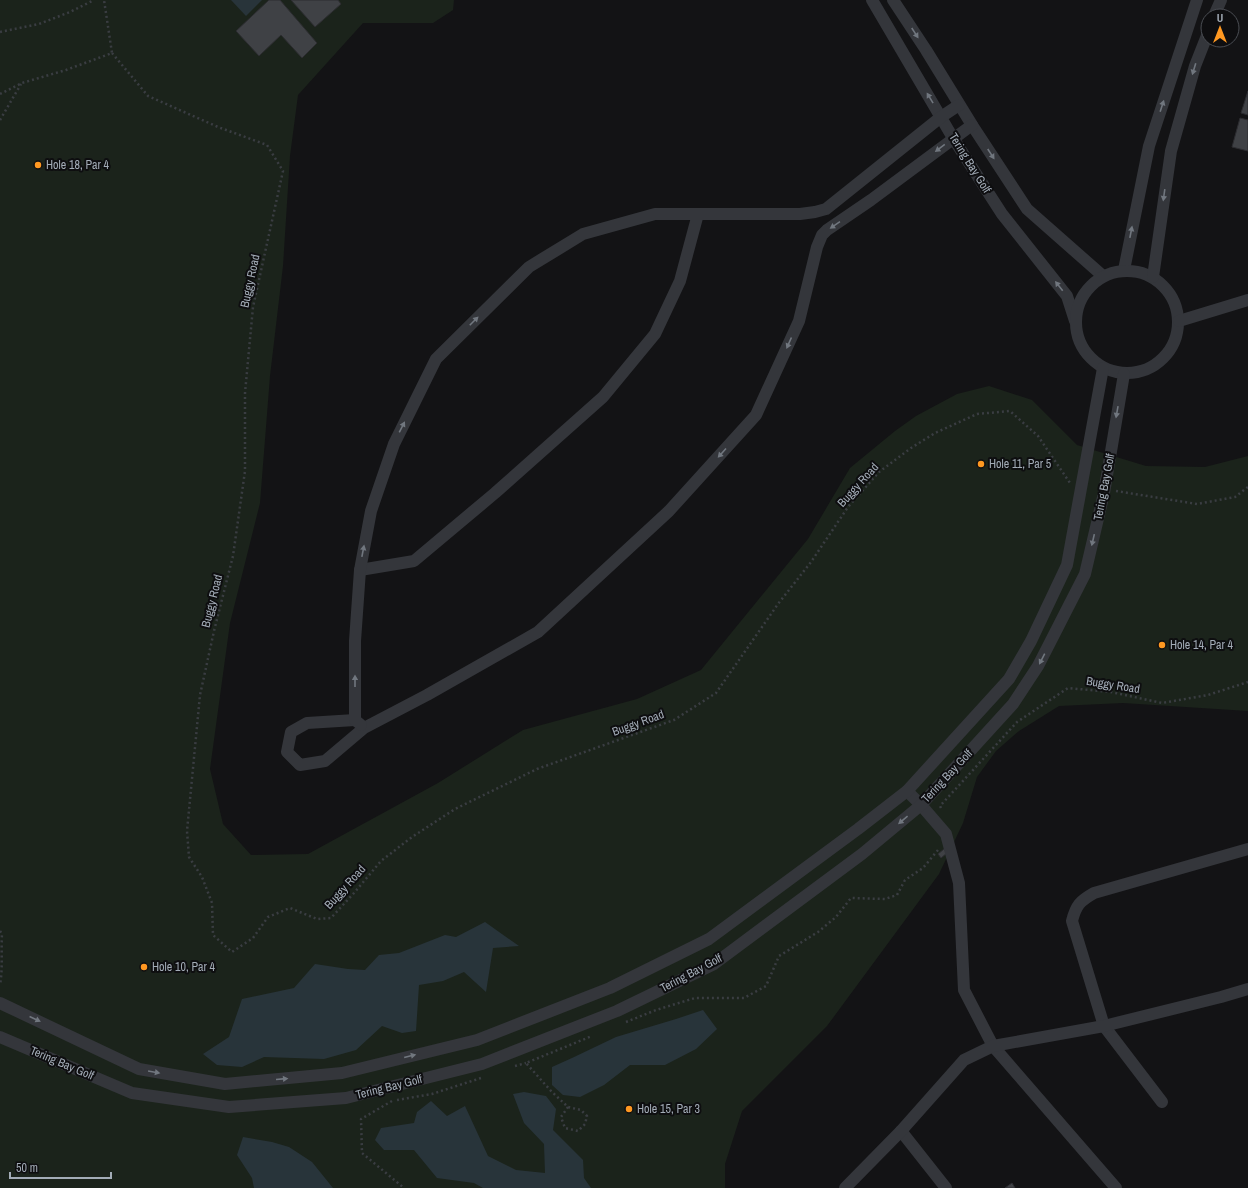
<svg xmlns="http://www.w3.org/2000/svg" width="1248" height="1188" viewBox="0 0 1248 1188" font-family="'Archivo Narrow',sans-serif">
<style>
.green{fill:#1b231b}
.water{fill:#28343a}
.building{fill:#3f4145;stroke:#2d2d31}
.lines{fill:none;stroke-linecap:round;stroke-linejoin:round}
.path{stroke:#3a3d42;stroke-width:2.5;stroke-dasharray:2 3;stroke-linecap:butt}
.street{stroke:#34363b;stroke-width:12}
.oneway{fill:#71777f}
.poi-dot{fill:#ff9821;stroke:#0e0e10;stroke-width:1.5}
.labels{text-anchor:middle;stroke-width:4;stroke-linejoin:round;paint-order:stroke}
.street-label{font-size:12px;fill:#a3acb7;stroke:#0e0e10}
.poi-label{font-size:12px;fill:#a3acb7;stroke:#0e0e10;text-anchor:start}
</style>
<rect width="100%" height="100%" fill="#131315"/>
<polygon class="green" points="0,0 454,0 453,10 433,23 363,23 298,95 290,156 283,266 270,376 260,503 230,623 210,769 223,824 251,855 308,854 438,783 523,730 637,699 701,670 808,539 850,468 895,431 916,416 957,394 989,386 1032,400 1077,445 1146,466 1205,467 1248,456 1248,711 1123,703 1059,706 1019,731 996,751 977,777 963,823 939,874 827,1026 742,1111 725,1164 725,1188 0,1188"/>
<g class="water">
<polygon points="231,0 262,0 246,16"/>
<polygon points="485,922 519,946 493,948 486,992 464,972 443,981 419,985 416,1031 402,1033 382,1026 356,1050 324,1059 264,1057 242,1067 217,1065 203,1054 229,1037 242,999 294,988 315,964 348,969 365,970 379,955 399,953 445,935 456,937"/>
<polygon points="703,1010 717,1029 696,1049 665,1065 630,1065 604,1085 580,1097 563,1095 552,1085 552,1067 572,1058 616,1037 676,1019"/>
<polygon points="524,1092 546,1096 556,1109 553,1130 583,1160 584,1178 591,1188 483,1188 474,1183 437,1178 414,1150 384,1150 375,1140 381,1128 414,1123 417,1112 431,1101 447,1116 465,1106 488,1156 516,1170 545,1173 544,1144 524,1123 513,1094"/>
<polygon points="243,1137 272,1142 289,1147 312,1162 333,1188 254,1188 252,1178 237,1155"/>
</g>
<g class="building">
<polygon points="269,0 280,0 317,43 302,58 281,35 259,56 236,31"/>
<polygon points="291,0 338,0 341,4 315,27"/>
<polygon points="1248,91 1248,115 1241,113"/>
<polygon points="1240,118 1248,120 1248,151 1232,147"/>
<polygon points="944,849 947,853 941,858 938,854"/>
<polygon points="1012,1183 1015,1188 1005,1188"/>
</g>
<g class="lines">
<g class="path">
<polyline points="0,32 39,24 70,12 94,0"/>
<polyline points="112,53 148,96 218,127 267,145 283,171 253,307 245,393 245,471 233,556 214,631 200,695 187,831 189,857 202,877 212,903 213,935 232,952 253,938 268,917 290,908 317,919 331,918 354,893 381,861 412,837 455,809 537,769 674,720 716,693 778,604 811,562 848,507 879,472 911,448 935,433 977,414 1010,411 1038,436 1070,483"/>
<polyline points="0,94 22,83 66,70 112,53 104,0"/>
<polyline points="0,120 21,84"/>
<polyline points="1116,491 1197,504 1235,497 1248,487"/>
<polyline points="941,808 940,806 1017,722 1068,688 1111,692 1162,703 1208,695 1248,682"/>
<path d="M0 931 2 934C1 951 3 968 0 985"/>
<polyline points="626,1022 656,1010 695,998 744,998 766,986 779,956 818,932 836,917 851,898 885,899 897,895 905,880 923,868 938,850"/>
<polyline points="515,1066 526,1063"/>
<polyline points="397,1100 432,1094 481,1078"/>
<polyline points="392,1101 361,1119 362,1153 404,1188"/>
<polyline points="568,1107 561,1117 565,1128 578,1131 585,1124 587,1116 581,1110 568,1107 551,1091 526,1063 592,1036"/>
</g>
<g class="street">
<polyline points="872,0 953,138 1002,214 1067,296 1075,321"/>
<polyline points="893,0 926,50 972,125 1027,209 1103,276"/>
<polyline points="1214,16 1221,0"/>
<polyline points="1124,270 1149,146 1197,0"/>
<circle cx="1127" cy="322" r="51"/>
<polyline points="1153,277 1171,151 1195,66 1208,33"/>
<polyline points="1179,321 1248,300"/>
<polyline points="360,570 414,561 495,493 603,397 655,334 680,281 698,214"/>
<polyline points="355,720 307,723 291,732 287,752 300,765 325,761 364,728 427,695 538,632 669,511 756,415 799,321 817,247 822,235 827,230 871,200 972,125"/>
<polyline points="361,725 355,720 355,641 360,570 371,511 394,444 436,359 529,267 583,234 655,214 800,214 815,212 826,209 941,117 959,105"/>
<polyline points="907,791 921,805 946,834 959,883 964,990 993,1046 1116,1188"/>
<polyline points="0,1003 139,1069 225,1084 342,1073 477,1040 610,988 709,939 858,829 907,791 1009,679 1031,641 1067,565 1103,368"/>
<polyline points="0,1037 132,1093 229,1107 346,1098 482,1064 617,1011 714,964 862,854 921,805 1013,704 1038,666 1085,574 1104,493 1124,374"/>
<path d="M1162 1102 1104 1026 1072 921C1076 905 1080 901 1094 893L1248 849"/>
<polyline points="901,1131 946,1188"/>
<polyline points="845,1188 901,1131 964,1060 993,1046 1104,1026 1221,997 1248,989"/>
</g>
</g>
<defs><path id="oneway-solid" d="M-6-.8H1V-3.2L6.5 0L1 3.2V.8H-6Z"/></defs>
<g class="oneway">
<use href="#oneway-solid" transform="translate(915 33) rotate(57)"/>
<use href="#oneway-solid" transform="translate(1194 69) rotate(107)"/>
<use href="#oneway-solid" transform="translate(930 98) rotate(-121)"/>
<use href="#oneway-solid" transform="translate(1162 106) rotate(-72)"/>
<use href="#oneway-solid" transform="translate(940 148) rotate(143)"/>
<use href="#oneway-solid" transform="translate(991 154) rotate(57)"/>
<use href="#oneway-solid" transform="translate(1164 195) rotate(98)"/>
<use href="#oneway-solid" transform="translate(835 225) rotate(146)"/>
<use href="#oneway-solid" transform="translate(1131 232) rotate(-79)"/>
<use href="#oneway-solid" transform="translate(1059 286) rotate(-128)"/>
<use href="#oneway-solid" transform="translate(474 321) rotate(-45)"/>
<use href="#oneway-solid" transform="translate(789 343) rotate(114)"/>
<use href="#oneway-solid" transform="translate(1117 412) rotate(100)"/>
<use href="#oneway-solid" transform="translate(402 427) rotate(-63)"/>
<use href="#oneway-solid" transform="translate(722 453) rotate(132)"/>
<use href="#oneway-solid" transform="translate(1093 540) rotate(103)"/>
<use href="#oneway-solid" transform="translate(363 551) rotate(-79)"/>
<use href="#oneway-solid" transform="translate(1042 659) rotate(117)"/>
<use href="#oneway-solid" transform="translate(355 681) rotate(-90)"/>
<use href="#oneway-solid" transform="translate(903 820) rotate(140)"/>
<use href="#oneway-solid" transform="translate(35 1019) rotate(25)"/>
<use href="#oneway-solid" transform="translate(410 1056) rotate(-14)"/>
<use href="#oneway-solid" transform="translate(154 1072) rotate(10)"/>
<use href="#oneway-solid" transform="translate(282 1079) rotate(-5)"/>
</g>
<g class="poi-dot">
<circle cx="38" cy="165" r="4"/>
<circle cx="981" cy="464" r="4"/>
<circle cx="1162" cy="645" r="4"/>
<circle cx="144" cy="967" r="4"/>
<circle cx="629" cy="1109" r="4"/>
</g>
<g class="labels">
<g class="street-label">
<text transform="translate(970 163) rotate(58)" y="4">Tering Bay Golf</text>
<text transform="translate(250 281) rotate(-78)" y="4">Buggy Road</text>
<text transform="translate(858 485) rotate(-48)" y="4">Buggy Road</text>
<text transform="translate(1104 487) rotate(-79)" y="4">Tering Bay Golf</text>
<text transform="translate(212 601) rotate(-76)" y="4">Buggy Road</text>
<text transform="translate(1113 685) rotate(9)" y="4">Buggy Road</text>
<text transform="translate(638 723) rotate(-20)" y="4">Buggy Road</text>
<text transform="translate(947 776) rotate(-47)" y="4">Tering Bay Golf</text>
<text transform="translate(345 887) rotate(-48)" y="4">Buggy Road</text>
<text transform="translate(691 973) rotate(-28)" y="4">Tering Bay Golf</text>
<text transform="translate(62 1063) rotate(23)" y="4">Tering Bay Golf</text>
<text transform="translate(389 1087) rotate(-14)" y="4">Tering Bay Golf</text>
</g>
<g class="poi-label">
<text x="46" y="169">Hole 18, Par 4</text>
<text x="989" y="468">Hole 11, Par 5</text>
<text x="1170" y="649">Hole 14, Par 4</text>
<text x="152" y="971">Hole 10, Par 4</text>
<text x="637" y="1113">Hole 15, Par 3</text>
</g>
</g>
<g transform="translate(1220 28)"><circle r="19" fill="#0e0e10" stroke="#4a4d53"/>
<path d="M0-3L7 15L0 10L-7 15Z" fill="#ff9821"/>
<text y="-6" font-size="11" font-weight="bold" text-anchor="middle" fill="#a3acb7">U</text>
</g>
<path d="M10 1172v6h101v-6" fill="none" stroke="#a3acb7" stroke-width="2"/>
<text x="16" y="1172" font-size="12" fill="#a3acb7" stroke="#0e0e10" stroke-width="3" paint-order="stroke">50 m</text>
</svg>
